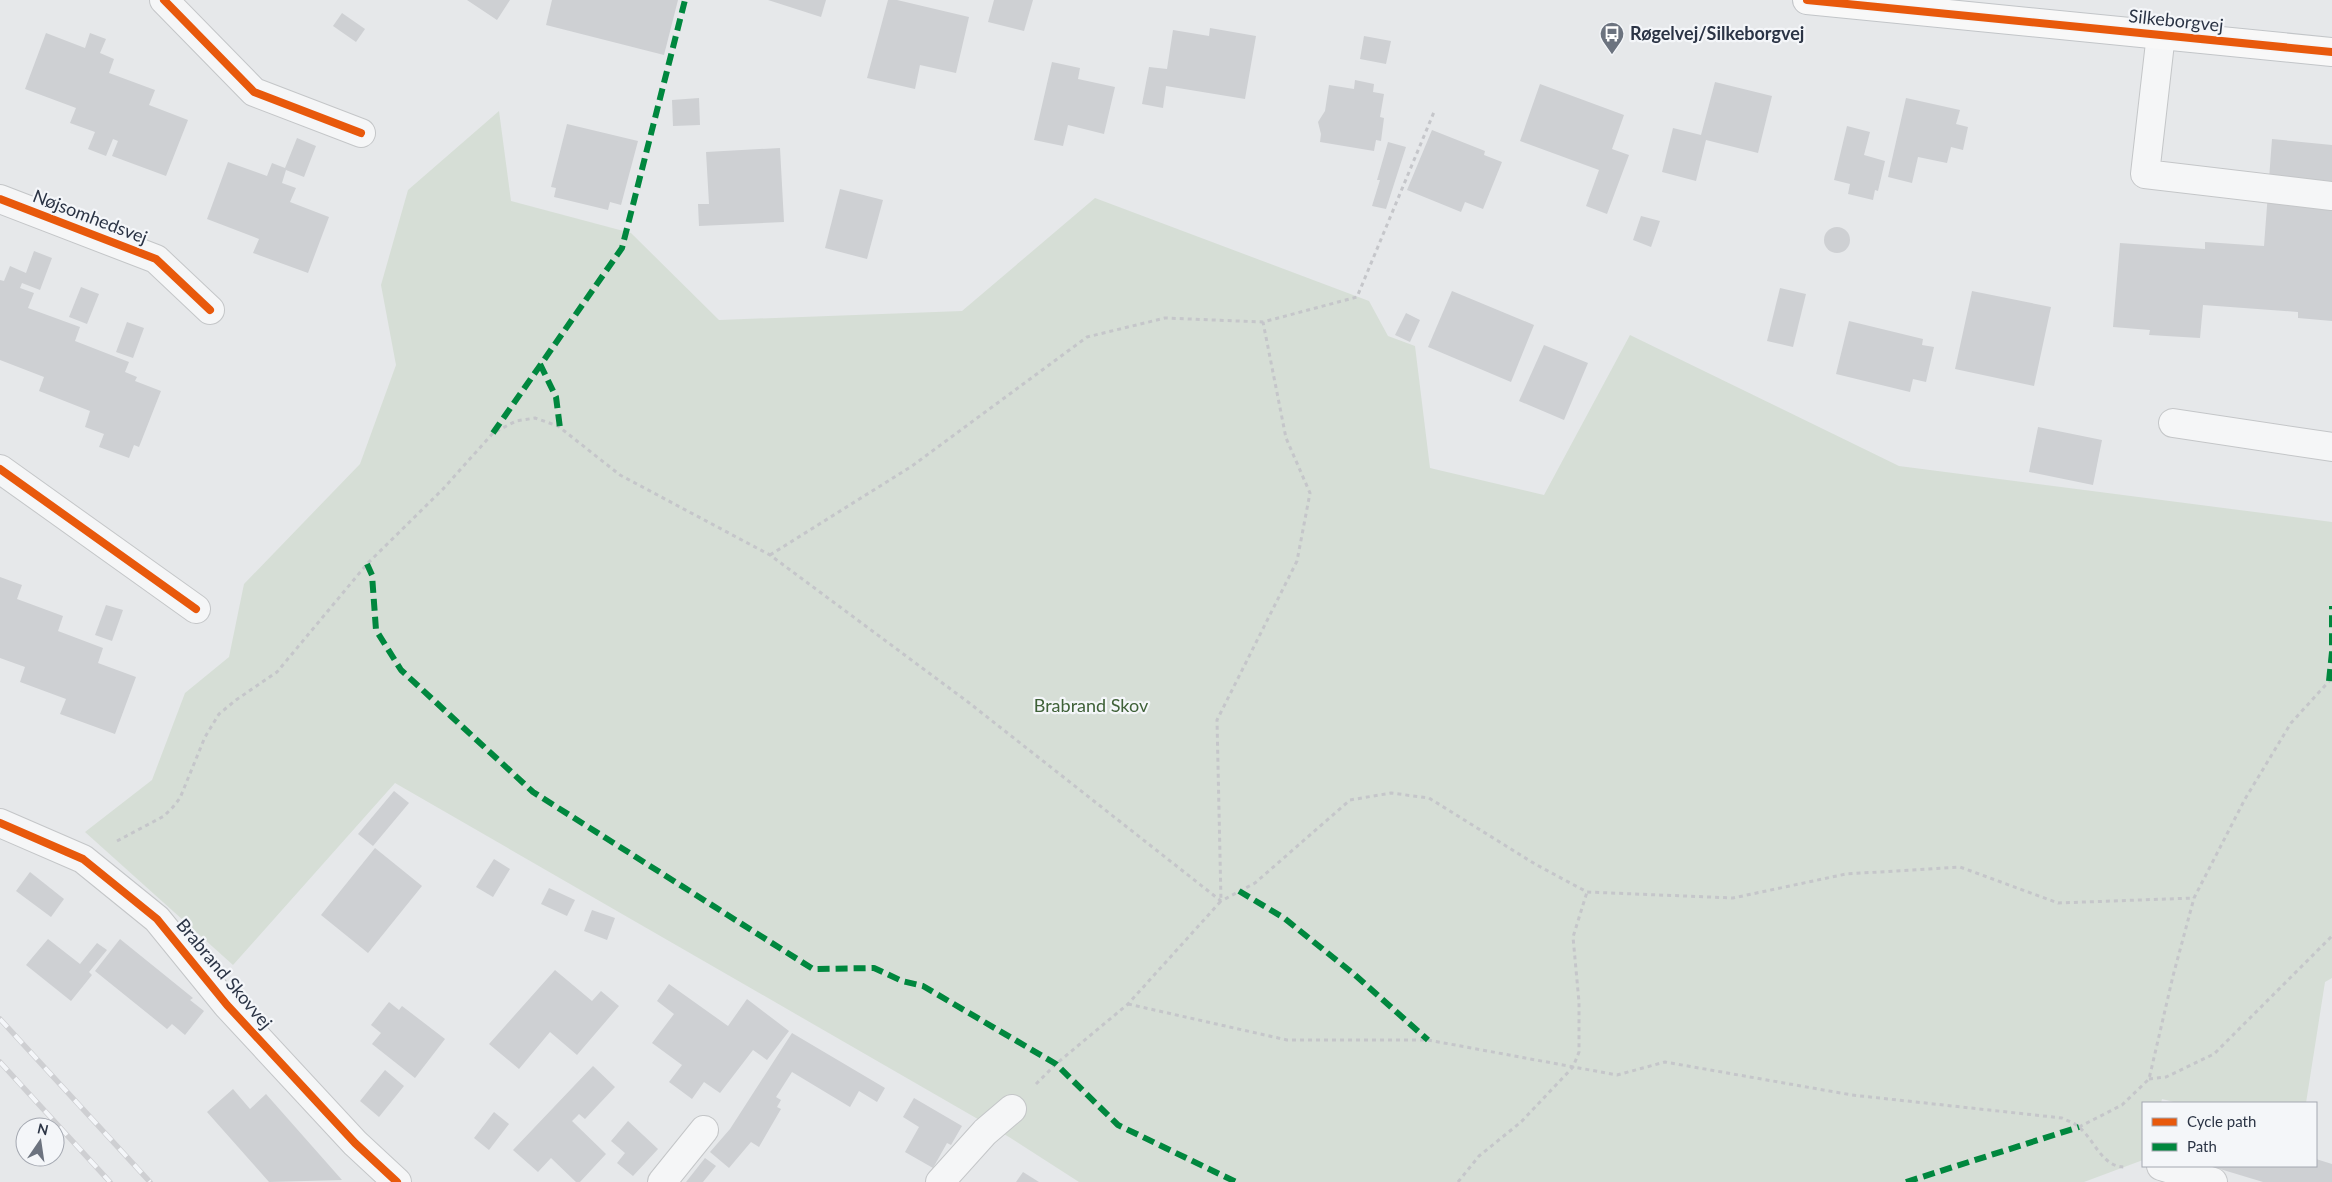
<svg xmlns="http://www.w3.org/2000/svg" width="2332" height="1182" viewBox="0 0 2332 1182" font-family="Lato,sans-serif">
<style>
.green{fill:#d6ded6}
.building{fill:#ced0d3}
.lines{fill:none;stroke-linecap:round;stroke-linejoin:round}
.minor-casing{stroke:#c4c6c8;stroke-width:30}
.major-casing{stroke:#c2c5c8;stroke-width:30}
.path{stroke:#c5c6ca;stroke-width:3;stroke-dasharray:4 4;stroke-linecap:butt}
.minor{stroke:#f5f6f7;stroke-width:28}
.major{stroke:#f8f8f8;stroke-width:28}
.rail-casing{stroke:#cecfd2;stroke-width:5.5}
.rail{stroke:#f4f6f9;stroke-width:4;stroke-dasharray:11;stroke-linecap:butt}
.quiet{stroke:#00873e;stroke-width:6;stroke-dasharray:12 6;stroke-linecap:butt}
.cycleway-casing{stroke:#f4f6f9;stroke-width:11}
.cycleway{stroke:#e8590c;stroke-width:8}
.labels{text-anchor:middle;stroke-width:4.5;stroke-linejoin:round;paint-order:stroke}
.street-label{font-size:18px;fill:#2b3445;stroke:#f4f6f9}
.poi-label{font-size:18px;font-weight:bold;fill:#2b3445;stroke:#f4f6f9;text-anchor:start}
.park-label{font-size:18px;fill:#3f6138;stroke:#f4f6f9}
</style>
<rect width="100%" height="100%" fill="#e6e8ea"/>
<polygon class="green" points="499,111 511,201 631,233 719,320 962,311 1095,198 1369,301 1388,336 1415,346 1430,468 1544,495 1630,335 1899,466 2332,522 2332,978 2325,982 2306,1103 2178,1103 2162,1099 2161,1103 2143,1103 2143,1160 2084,1182 1079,1182 1009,1137 395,783 233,965 85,832 152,780 185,693 229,657 244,584 360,464 396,365 381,285 408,190"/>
<g class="building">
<polygon points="467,0 510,0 497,20"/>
<polygon points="552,0 678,0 664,55 546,25"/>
<polygon points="768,0 826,0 821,17"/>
<polygon points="888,0 897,0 969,17 956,73 920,65 915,89 867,78"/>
<polygon points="994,0 1033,0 1024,31 988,22"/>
<polygon points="342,13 365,29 356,42 333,26"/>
<polygon points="1210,28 1256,36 1245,99 1166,86 1163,108 1142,104 1149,67 1167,69 1173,30 1209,36"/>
<polygon points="46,33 85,48 90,33 106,39 100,53 114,59 109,73 155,90 149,105 188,120 166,176 112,156 118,141 113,139 106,156 88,149 95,132 70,123 76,108 25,89"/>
<polygon points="1364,36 1391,41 1386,64 1360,59"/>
<polygon points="1052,62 1080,68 1078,79 1115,87 1104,134 1068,125 1063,146 1034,140"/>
<polygon points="1355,80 1374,84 1373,92 1384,94 1380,117 1384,118 1381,141 1376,140 1374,151 1320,142 1321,134 1318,122 1325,111 1329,85 1354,89"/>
<polygon points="1715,82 1772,96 1758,153 1706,140 1696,181 1662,172 1673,128 1701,135"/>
<polygon points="1540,84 1624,115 1612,149 1629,155 1607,214 1586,206 1599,170 1520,141"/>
<polygon points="699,98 700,125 673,126 672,100"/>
<polygon points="1906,98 1960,110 1956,124 1968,127 1963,150 1951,147 1947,163 1918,157 1912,183 1888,177"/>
<polygon points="567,124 638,141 621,205 610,202 608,210 554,197 556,188 551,187"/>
<polygon points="1847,126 1870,132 1864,155 1885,161 1878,191 1875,190 1873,200 1848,194 1850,184 1834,180"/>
<polygon points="1432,130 1485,151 1484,155 1502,162 1483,209 1465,202 1461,212 1407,190"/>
<polygon points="297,138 316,146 304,177 286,170 282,183 296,188 290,202 329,217 308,273 253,253 259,239 207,219 228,162 267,176 272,163 285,168"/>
<polygon points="2272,139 2332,145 2332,321 2298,318 2298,312 2203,305 2200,338 2149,335 2150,330 2113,327 2120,243 2205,249 2205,242 2264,246"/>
<polygon points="1388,142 1406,147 1386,209 1372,206 1380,180 1377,180"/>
<polygon points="780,148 784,222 699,226 698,204 709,204 706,152"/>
<polygon points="840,189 883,200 867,259 825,248"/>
<polygon points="1641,216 1660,221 1651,247 1633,240"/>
<circle cx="1837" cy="240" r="13"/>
<polygon points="34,251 52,258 40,290 22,283 20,288 34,293 28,308 80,327 75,341 129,362 125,372 137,377 135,381 161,391 139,447 134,445 129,458 99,447 104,434 85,427 90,411 39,391 44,377 0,360 0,280 4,281 10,266 26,273"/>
<polygon points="81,287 99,294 87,324 69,317"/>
<polygon points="1780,288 1806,294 1793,347 1767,341"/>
<polygon points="1452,291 1534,325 1511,382 1428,347"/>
<polygon points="1972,291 2051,307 2034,386 1955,369"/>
<polygon points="1406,313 1420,320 1410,342 1395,335"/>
<polygon points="1849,321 1923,339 1922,345 1934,347 1926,382 1913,379 1910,392 1836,374"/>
<polygon points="127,322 144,328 133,358 116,352"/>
<polygon points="1544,345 1588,363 1564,420 1519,401"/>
<polygon points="2038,427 2102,440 2093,485 2029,472"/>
<polygon points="0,577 22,585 17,599 63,616 58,631 103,648 98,663 136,677 115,734 60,714 66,699 20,682 25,667 0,658"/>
<polygon points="106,605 123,610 112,641 95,635"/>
<polygon points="394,791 409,803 373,846 358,834"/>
<polygon points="375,848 422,886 368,953 321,915"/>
<polygon points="494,859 510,869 493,897 476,887"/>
<polygon points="30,872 64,899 51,917 16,891"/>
<polygon points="549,888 575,900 567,916 541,904"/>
<polygon points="592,910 615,918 607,940 584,931"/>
<polygon points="48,939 80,964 97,943 107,950 89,972 92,975 71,1001 26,965"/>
<polygon points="120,939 193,998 190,1000 204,1011 185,1035 172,1024 167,1029 95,971"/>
<polygon points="555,970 592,1001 601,991 619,1006 577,1055 550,1032 519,1069 489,1044"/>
<polygon points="669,984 728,1026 747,999 789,1031 767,1060 753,1050 720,1093 704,1082 692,1099 669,1082 682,1065 652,1043 674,1014 657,1001"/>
<polygon points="389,1002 399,1010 402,1006 445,1039 415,1078 372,1044 381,1033 371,1025"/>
<polygon points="792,1033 885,1088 877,1102 859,1091 850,1107 792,1072 776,1097 781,1100 777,1107 781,1109 759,1147 751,1142 729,1168 710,1152 730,1129"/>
<polygon points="593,1066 615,1087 585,1119 579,1114 572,1121 606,1154 580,1182 576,1182 551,1158 538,1172 513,1150"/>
<polygon points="385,1070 404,1086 379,1117 360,1101"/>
<polygon points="233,1089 250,1109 266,1094 342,1180 269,1182 207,1112"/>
<polygon points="914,1098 962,1126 951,1145 947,1143 933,1168 905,1152 919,1127 903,1117"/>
<polygon points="494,1112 509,1124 489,1150 474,1138"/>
<polygon points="628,1121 658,1149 633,1176 617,1163 625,1153 611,1141"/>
<polygon points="705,1158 716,1166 703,1182 686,1182"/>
<polygon points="2316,1159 2332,1164 2332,1182 2263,1182 2210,1166 2316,1166"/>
<polygon points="1023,1172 1039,1182 1016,1182"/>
</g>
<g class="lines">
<defs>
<g id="minor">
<polyline points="164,0 254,92 361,133"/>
<polyline points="2161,34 2145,174 2332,196"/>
<polyline points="0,199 156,259 210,310"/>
<polyline points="2173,423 2332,447"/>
<polyline points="0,469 196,609"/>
<polyline points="0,823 83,859 157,919 227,1005 355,1143 397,1182"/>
<polyline points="2161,1166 2213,1182"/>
<polyline points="662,1182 704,1130"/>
<polyline points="940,1182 985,1132 1012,1109"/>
</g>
<polyline id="major" points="1807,0 2332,52"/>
</defs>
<use href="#minor" class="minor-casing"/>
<use href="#major" class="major-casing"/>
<g class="path">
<polyline points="770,555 912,466 1087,337 1165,318 1263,322 1357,297 1434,112"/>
<polyline points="117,841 164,816 173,807 180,798 205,737 219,714 236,700 277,672 367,564 443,489 493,433 516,421 535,418 558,426 620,475 770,555 968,702 1221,901 1255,883 1350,800 1391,793 1429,798 1535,864 1587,892 1733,898 1846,874 1960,867 2058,903 2194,898"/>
<path d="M1128 1004 1287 1040H1428L1617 1075 1665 1062 1852 1095 2062 1118C2068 1121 2075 1123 2080 1128 2095 1141 2103 1169 2127 1167"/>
<polyline points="2149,1079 2166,1077 2214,1054 2332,936"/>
<polyline points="1036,1084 1056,1064 1128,1004 1221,901 1217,720 1297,561 1310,493 1286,438 1263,322"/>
<polyline points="2079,1127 2122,1105 2149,1079 2173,976 2194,898 2245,799 2291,723 2332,678"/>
<polyline points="1458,1182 1479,1156 1521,1122 1573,1067 1579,1052 1579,1002 1573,937 1587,892"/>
</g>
<use href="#minor" class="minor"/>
<use href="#major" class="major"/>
<defs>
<g id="rail">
<polyline points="0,1019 150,1182"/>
<polyline points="0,1062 110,1182"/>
</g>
</defs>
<use href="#rail" class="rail-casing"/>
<use href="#rail" class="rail"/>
<g class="quiet">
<polyline points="540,364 556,397 560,428"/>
<polyline points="493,433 622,248 685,0"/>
<polyline points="367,564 372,575 376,630 401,670 533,792 813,969 874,968 902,981 923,986 1056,1064 1118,1125 1236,1182"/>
<polyline points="2329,681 2332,652 2332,606"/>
<polyline points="1239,891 1284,918 1355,975 1428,1040"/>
<polyline points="1906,1182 2079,1127"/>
</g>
<defs>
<g id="cycleway">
<polyline points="164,0 254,92 361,133"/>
<polyline points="1807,0 2332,52"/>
<polyline points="0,199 156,259 210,310"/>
<polyline points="0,469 196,609"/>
<polyline points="0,823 83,859 157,919 227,1005 355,1143 397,1182"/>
</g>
</defs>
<use href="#cycleway" class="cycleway-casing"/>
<use href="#cycleway" class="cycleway"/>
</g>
<defs>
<symbol id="bus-pin" viewBox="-11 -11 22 30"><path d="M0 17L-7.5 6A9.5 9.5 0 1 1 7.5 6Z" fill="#6c737f" stroke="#f4f6f9"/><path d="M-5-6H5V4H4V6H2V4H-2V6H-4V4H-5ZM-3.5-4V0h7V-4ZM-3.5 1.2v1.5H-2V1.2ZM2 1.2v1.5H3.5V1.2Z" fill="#fff"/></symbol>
</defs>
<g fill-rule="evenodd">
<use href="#bus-pin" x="1598" y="20" width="28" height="38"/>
</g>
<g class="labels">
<g class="street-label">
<text transform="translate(2176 21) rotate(6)" y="6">Silkeborgvej</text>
<text transform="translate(90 217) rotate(21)" y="6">Nøjsomhedsvej</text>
<text transform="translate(224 974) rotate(50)" y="6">Brabrand Skovvej</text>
</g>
<g class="poi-label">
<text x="1630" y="40">Røgelvej/Silkeborgvej</text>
</g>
<g class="park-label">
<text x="1091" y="712">Brabrand Skov</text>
</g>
</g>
<rect x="2142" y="1102" width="175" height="65" fill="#f4f6f9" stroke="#a4a8b1"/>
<rect x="2152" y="1118" width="25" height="8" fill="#e8590c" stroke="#a4a8b1"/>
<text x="2187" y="1127" font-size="15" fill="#2b3445">Cycle path</text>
<rect x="2152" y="1143" width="25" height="8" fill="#00873e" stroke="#a4a8b1"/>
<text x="2187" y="1152" font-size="15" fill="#2b3445">Path</text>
<g transform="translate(40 1142) rotate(13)"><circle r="24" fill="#f4f6f9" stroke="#a4a8b1"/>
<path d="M0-4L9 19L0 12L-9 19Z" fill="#6c737f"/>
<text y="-8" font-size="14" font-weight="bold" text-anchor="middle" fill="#2b3445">N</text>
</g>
</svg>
